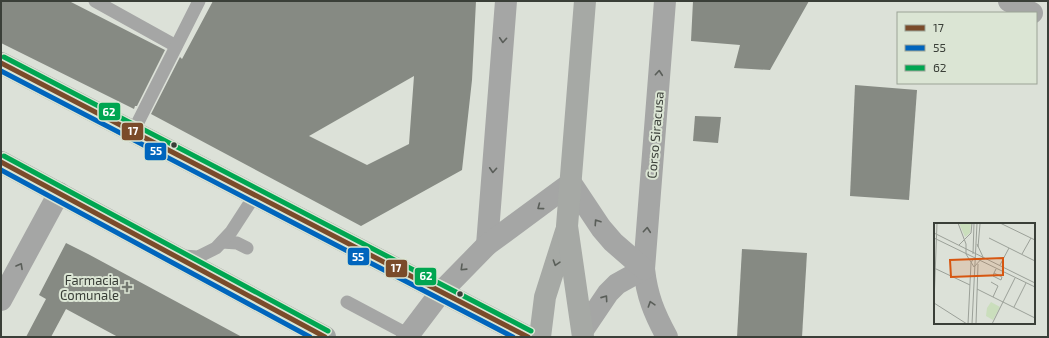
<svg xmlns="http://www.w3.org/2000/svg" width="1049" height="338" viewBox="0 0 1049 338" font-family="'Exo 2',sans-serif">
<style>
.building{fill:#868a83;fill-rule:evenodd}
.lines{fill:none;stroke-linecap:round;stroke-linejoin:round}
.service{stroke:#a5a6a5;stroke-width:13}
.minor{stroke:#a5a6a5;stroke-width:22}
.secondary{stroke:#a3a6a4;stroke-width:22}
.primary{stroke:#a6a9a5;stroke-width:22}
.bus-1-casing{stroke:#dbe5d4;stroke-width:8}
.bus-2-casing{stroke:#dbe5d4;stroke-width:8}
.bus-3-casing{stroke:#dbe5d4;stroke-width:8}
.bus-1{stroke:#7a4b2a;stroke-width:5}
.bus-2{stroke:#0065bd;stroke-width:5}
.bus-3{stroke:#00a651;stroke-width:5}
.oneway{stroke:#5a5e59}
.oneway2{stroke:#5a5f59}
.bus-dot{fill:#3a3f38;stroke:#dbe5d4;stroke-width:1.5}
.poi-dot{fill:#737870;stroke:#dbe5d4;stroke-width:1.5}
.labels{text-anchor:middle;stroke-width:4;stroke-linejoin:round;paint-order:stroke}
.street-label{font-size:13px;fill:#3a3f38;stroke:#dbe5d4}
.poi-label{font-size:13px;fill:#3a3f38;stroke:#dbe5d4;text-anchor:end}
.inset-road{fill:none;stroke:#9ba098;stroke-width:1}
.view{fill:#d75610;fill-opacity:0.15;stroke:#d75610;stroke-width:2}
.inset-edge{fill:none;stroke:#3a3f38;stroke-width:2}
.line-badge{stroke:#dbe5d4;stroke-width:1.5}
.badge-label{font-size:11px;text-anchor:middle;font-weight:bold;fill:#fff}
</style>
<rect width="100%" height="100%" fill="#dce1d8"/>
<g class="building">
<polygon points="1,1 69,1 165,50 137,106 135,106 134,109 1,43"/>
<path d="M213 1H476L472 80 462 170 361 226 151 114 180 57 182 59ZM414 76 409 144 367 165 309 136Z"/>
<polygon points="693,1 809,1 770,70 734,68 740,45 691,41"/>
<polygon points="855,85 917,90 909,200 850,196"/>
<polygon points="695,116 721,117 718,143 693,141"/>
<polygon points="66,243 88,254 242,337 118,337 66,309 51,337 26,337 46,299 39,295"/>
<polygon points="742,249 807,253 802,337 737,337"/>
</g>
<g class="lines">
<g class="service">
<polyline points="95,1 176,46"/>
<polyline points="133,132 199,1"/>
<polyline points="222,242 237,243 247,248"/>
<polyline points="182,256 198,257 216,248 231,232 255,195"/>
<polyline points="347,302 409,335"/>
</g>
<g class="minor">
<path d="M665 1 644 269C647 296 654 313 667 337"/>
<polyline points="1009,1 1032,13"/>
<polyline points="487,245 506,1"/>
<polyline points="1,300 59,193"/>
<polyline points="583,330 608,293 617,284 644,269"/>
<polyline points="407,337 441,292 487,245 571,183 601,228 613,242 644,269"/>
</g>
<g class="secondary">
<polyline points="1,63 528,337"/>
<polyline points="1,162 325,337"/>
</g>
<g class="primary">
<polyline points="540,337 545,297 566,231"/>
<polyline points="583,337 567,226 585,1"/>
</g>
<defs>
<g id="bus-1">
<polyline points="1,63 528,337"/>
<polyline points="1,162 325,337"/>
</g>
<g id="bus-2">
<polyline points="1,71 513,337"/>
<polyline points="1,170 310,337"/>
</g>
<g id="bus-3">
<polyline points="4,57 531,331"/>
<polyline points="4,156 328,331"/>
</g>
</defs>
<use href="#bus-1" class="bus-1-casing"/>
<use href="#bus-2" class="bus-2-casing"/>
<use href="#bus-3" class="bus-3-casing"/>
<use href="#bus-1" class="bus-1"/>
<use href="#bus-2" class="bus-2"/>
<use href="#bus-3" class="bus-3"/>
</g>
<defs><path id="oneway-chevron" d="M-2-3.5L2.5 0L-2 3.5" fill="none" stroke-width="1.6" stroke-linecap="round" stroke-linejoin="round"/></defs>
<g class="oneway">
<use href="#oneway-chevron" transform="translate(503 40) rotate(94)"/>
<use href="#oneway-chevron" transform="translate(659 73) rotate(-85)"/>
<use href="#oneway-chevron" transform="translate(493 170) rotate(94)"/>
<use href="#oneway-chevron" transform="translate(540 207) rotate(143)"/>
<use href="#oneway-chevron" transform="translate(597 222) rotate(-124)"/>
<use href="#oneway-chevron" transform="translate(647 230) rotate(-85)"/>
<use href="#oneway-chevron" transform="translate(20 266) rotate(-61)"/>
<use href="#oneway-chevron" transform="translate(463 268) rotate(136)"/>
<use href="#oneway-chevron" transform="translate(605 298) rotate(-55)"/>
<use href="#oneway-chevron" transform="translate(651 304) rotate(-108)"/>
</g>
<use class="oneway2" href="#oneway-chevron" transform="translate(556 263) rotate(108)"/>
<g class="bus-dot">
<circle cx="174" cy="145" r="3.5"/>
<circle cx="460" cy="294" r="3.5"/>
</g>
<path class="poi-dot" d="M125 281h4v4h4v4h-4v4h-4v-4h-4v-4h4z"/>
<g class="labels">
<g class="street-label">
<text transform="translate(655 135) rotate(-85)" y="5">Corso Siracusa</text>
</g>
<g class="poi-label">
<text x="119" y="285">Farmacia<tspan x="119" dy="15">Comunale</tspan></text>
</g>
</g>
<g transform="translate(934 223)">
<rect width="101" height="101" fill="#dce1d8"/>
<path d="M25 0H37L36 10 31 14ZM57 79 66 84 59 97 52 93 53 85Z" fill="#cadebc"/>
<path class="inset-road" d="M24 0 32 21V31L40 44 49 34 43 21M66 0 101 17M0 10 101 60M0 15 101 64M55 15 101 38M25 22 37 10 38 0M44 24 46 1M39 31 40 0M88 31 97 15M66 42 75 25M0 45 36 62M60 50 68 54 67 57 59 53 60 50 62 46M57 59 64 63 59 74M43 66 101 95M0 80 3 0M0 80 33 101M80 84 92 60M34 101 37 40 39 36M38 101 43 0M42 101 44 41M58 101 81 55"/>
<path class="view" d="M69 35V52L17 54 16 37Z"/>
<rect width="101" height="101" class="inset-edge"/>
</g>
<g class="line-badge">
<rect x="98" y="102" width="23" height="19" rx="4" fill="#00a651"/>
<rect x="121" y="122" width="23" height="19" rx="4" fill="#7a4b2a"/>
<rect x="144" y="142" width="23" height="19" rx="4" fill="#0065bd"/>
<rect x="347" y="247" width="23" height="19" rx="4" fill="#0065bd"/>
<rect x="385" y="259" width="23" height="19" rx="4" fill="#7a4b2a"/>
<rect x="414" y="267" width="23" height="19" rx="4" fill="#00a651"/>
</g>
<g class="badge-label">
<text x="109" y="116">62</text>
<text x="133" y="135">17</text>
<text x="156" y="155">55</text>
<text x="358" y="261">55</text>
<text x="396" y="272">17</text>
<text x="426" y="280">62</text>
</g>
<rect width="1049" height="338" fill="none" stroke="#3a3f38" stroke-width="4"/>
<rect x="897" y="12" width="140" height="72" fill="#dbe5d4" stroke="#9ba396"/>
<rect x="905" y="25" width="20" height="6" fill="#7a4b2a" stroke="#9ba396"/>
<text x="933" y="32" font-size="12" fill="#3a3f38">17</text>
<rect x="905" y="45" width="20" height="6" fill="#0065bd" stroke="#9ba396"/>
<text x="933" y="52" font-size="12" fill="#3a3f38">55</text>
<rect x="905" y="65" width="20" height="6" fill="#00a651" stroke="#9ba396"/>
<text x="933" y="72" font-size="12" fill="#3a3f38">62</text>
</svg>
